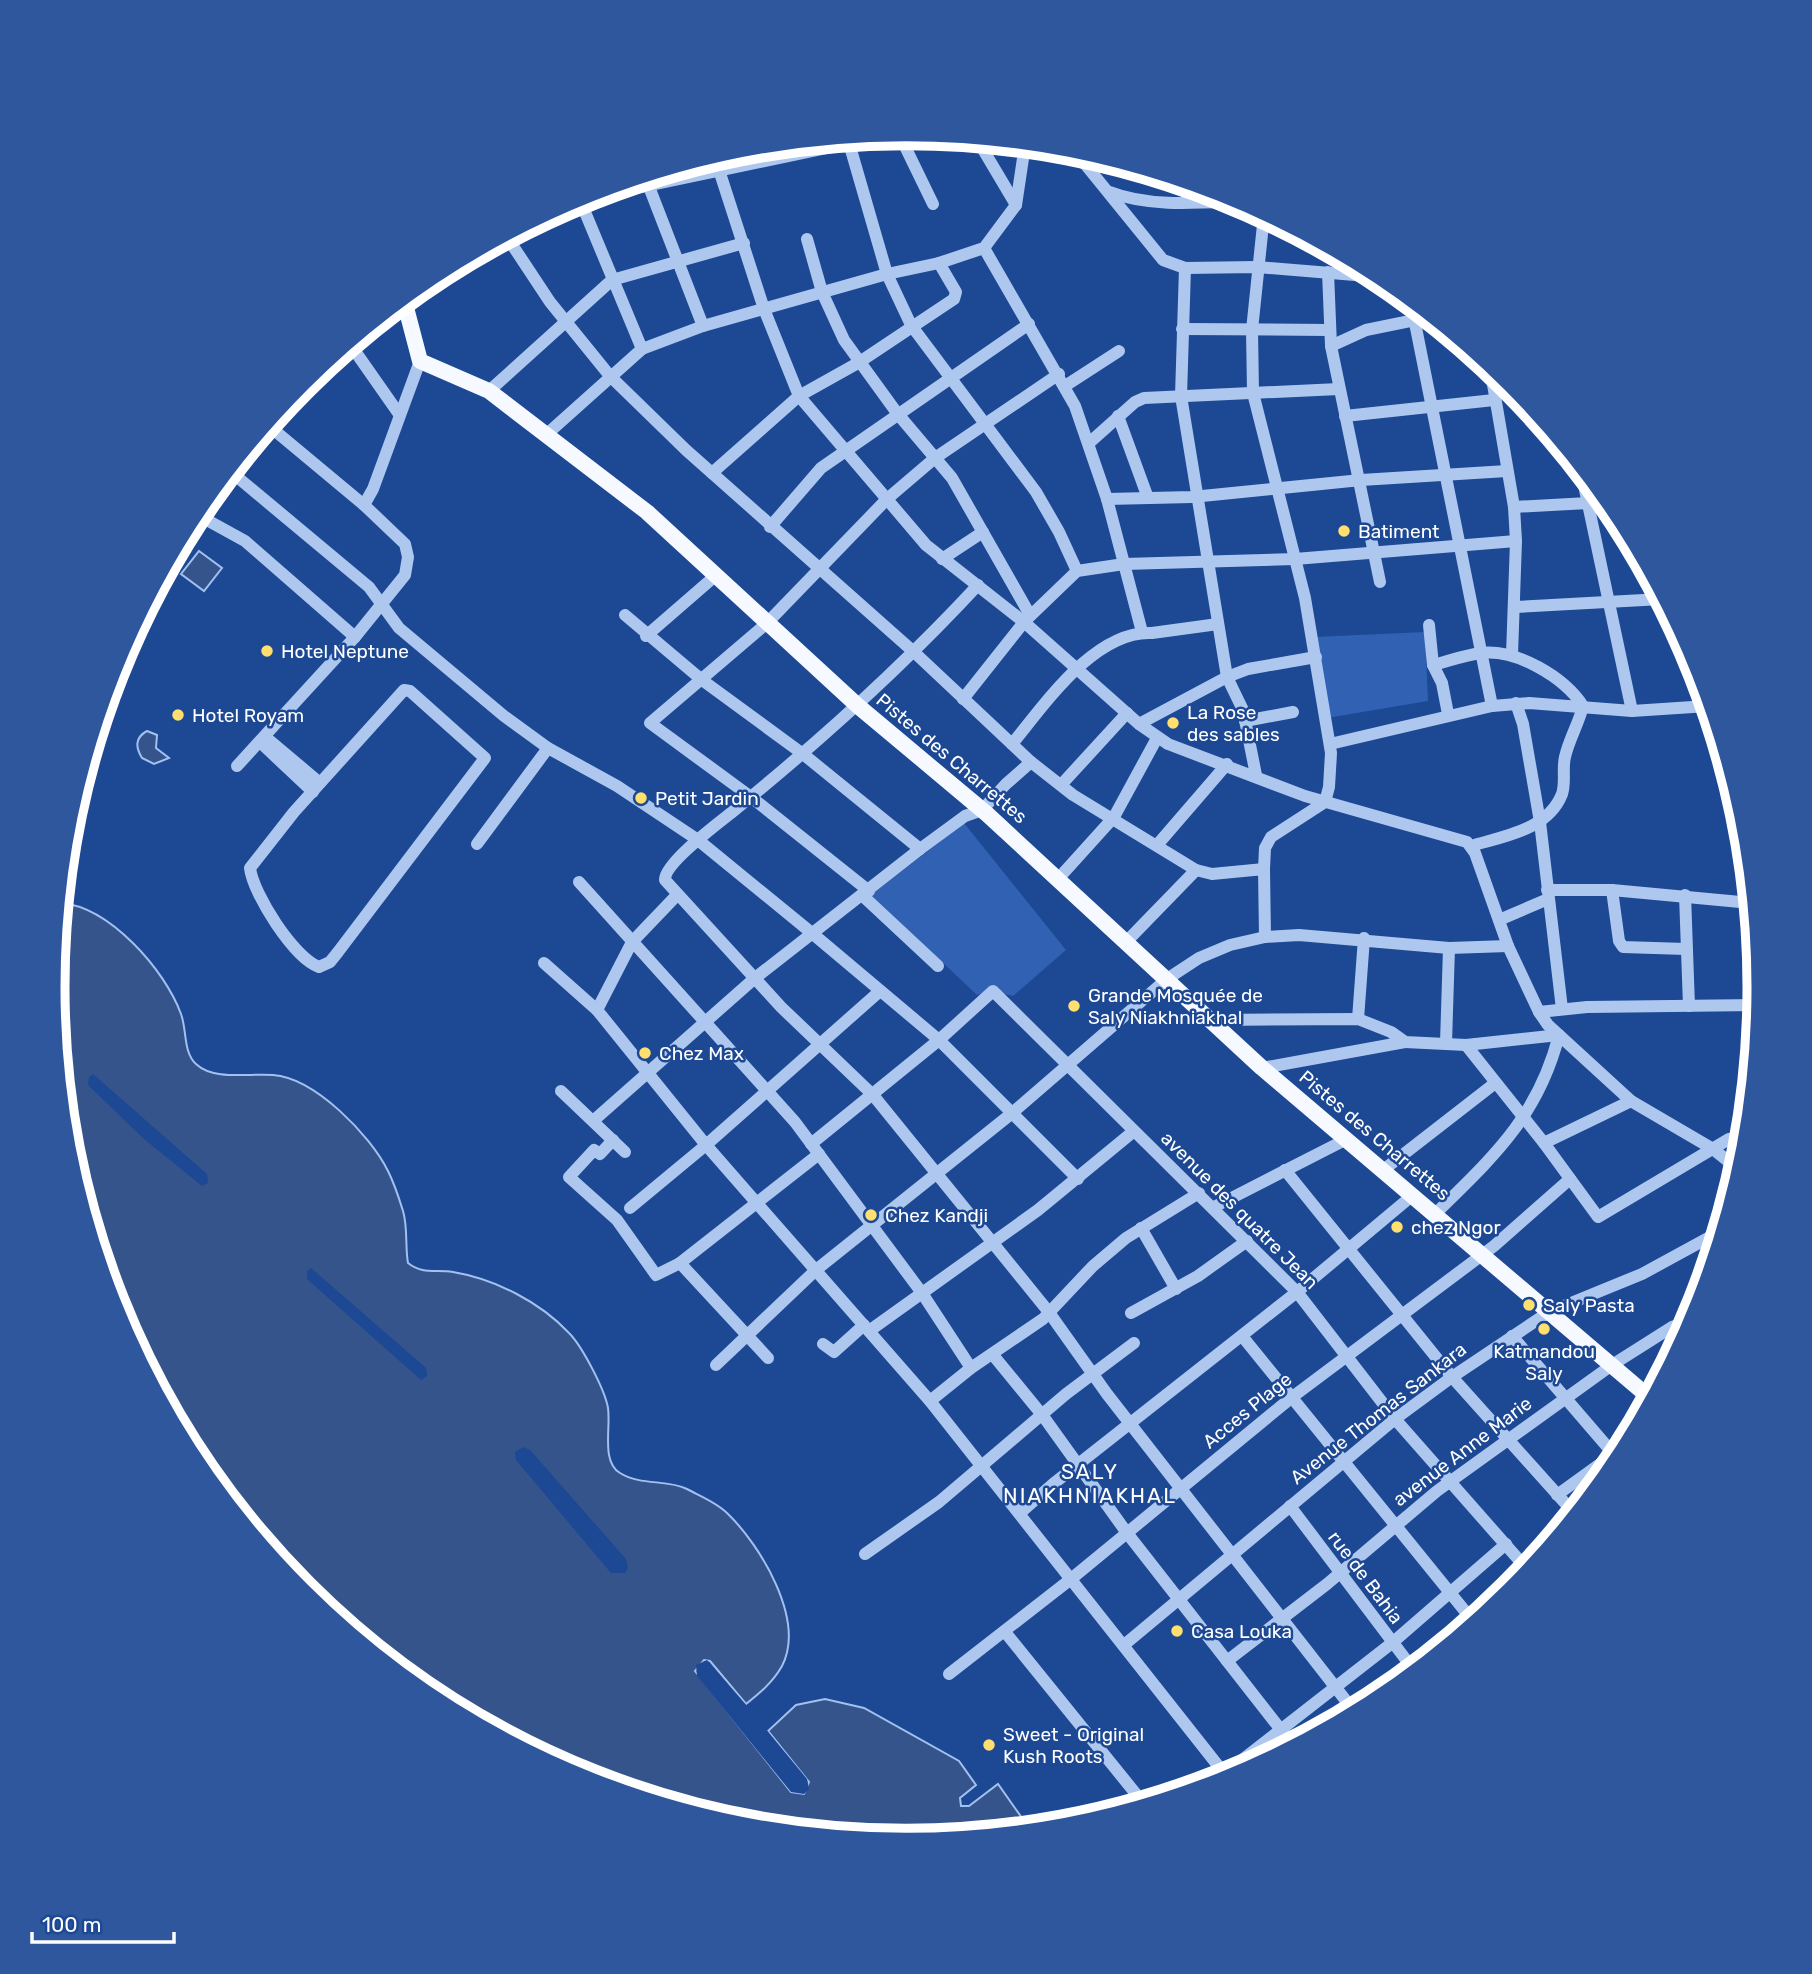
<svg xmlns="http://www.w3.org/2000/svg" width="1812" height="1974" viewBox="0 0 1812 1974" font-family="Rubik,sans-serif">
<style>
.green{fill:#3061b2}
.water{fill:#35548c;stroke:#a2c1f1;stroke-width:2}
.pier{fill:#1c4894}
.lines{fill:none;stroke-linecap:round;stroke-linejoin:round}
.minor{stroke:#aec7ef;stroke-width:12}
.major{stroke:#f6f9ff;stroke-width:16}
.poi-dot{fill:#ffdf6d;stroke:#1c4894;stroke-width:2.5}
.labels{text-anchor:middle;stroke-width:5;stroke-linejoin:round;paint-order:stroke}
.poi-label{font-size:19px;fill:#fff;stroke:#1c4894;text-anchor:start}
.street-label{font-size:19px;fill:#fff;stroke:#1c4894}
.neighbourhood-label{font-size:21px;letter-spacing:2px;fill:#fff;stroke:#1c4894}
.rim{fill:none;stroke:#fff;stroke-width:9}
</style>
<rect width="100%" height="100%" fill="#1c4894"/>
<g class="green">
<polygon points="1425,632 1428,701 1327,718 1314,637"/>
<polygon points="964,823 1066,950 1013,996 991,991 977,995 871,895"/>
</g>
<g class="water">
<polygon points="199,551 222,568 204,591 181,574"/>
<path d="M147 731 157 735 156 748 169 758 154 764 142 758C136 748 134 738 147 731Z"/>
<path d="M61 903C110 907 165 970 181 1014 187 1030 183 1052 196 1064 214 1081 249 1073 273 1075 315 1078 370 1135 388 1171 394 1183 399 1198 403 1211 408 1227 405 1247 408 1263 423 1275 436 1269 453 1272 495 1279 540 1302 569 1333 582 1346 605 1390 608 1408 611 1427 601 1462 620 1473 641 1486 667 1479 687 1489 700 1496 718 1503 728 1514 760 1545 806 1620 782 1666 773 1682 760 1693 746 1704L710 1661 704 1660 695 1671 791 1792 804 1794 809 1782 768 1731 796 1705 825 1699 864 1708 959 1761 976 1785 960 1798 961 1806H969L998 1784 1029 1828 906 1840 739 1824 579 1775 431 1696 302 1590 196 1461 117 1313 69 1153 53 987Z"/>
</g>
<g class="pier">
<polygon points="93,1074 207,1174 208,1183 202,1186 144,1139 88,1085 89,1077"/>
<polygon points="311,1268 426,1368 427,1376 421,1380 307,1279 307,1271"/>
<polygon points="523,1447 530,1450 626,1559 628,1568 625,1573 611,1573 516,1460 515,1452"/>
<polygon points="707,1660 748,1707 744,1707 708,1665 701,1666 700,1674 793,1789 802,1791 804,1781 765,1733 765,1728 807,1779 809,1789 804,1794 791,1792 697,1676 696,1665"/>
</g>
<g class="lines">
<g class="minor">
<polyline points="899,134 933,204"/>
<polyline points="978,141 1016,205"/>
<polyline points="849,143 887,274 911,325 1036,492 1059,532 1077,571"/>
<polyline points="1056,148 1085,164 1163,260 1185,268 1257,267 1379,277"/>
<polyline points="719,156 719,170 764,309 799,396 926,545 1024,622 1139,724 1168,744 1305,796 1467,842 1475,853 1508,946 1539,1012 1548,1025 1631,1101 1713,1149 1738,1169"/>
<polyline points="646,179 703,326"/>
<path d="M1110 192C1148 207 1197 203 1238 201"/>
<polyline points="580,200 642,349"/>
<polyline points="575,201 884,136"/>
<polyline points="1264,215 1252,330 1253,393 1305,598 1331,753 1329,787 1325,802 1271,837 1265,848 1264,869"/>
<polyline points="507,237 550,302 610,376 686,450 915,653 1031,762 1073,795 1196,870 1212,874 1264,869 1265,937"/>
<polyline points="807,239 822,292 844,340 897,413 952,478 1030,615"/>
<polyline points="984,248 1075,406 1107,499 1142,632"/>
<polyline points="1185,268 1181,396 1227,677 1243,710 1256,775"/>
<polyline points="1328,272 1331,346 1380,582"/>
<polyline points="1411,303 1492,706"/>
<polyline points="1182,329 1329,330"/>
<polyline points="350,344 399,414"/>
<polyline points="1331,346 1366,330 1415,320"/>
<polyline points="1490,367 1514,507 1516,541 1512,655"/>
<polyline points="1065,386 1119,351"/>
<polyline points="489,391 612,280 744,243"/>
<polyline points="1118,416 1148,498"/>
<polyline points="1345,416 1494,400"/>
<polyline points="268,425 364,505 373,489 420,361"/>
<polyline points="547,434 642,349 703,326 887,274 939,263 984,248 1016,205 1025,145"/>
<polyline points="1089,443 1135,402 1144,398 1339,389"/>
<polyline points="230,471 369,587 399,628 504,716 548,748 617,786 698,840 813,934 939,1040 1078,1179"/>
<polyline points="1581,471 1632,711"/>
<polyline points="712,473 799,396 858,363 954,299 956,292 939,263"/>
<polyline points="1107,499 1192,497 1361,480 1507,471"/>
<polyline points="1514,507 1607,502"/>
<polyline points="196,514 245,541 355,637"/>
<polyline points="770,527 821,468 1029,324"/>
<polyline points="942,559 983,532"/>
<path d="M978 585C901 668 819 742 731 813 717 824 664 864 665 880L781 1007 873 1095 1048 1311 1107 1394 1354 1711"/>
<polyline points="1515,607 1662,599"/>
<polyline points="625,615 702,680 803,754 920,849"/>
<polyline points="1429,625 1433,665 1442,683 1448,714"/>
<polyline points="646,636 714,577"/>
<polyline points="1686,644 1700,707"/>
<path d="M1433 665C1449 661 1465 655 1481 653 1517 649 1564 677 1583 706 1579 723 1569 739 1565 757 1562 769 1566 782 1562 794 1548 830 1504 836 1471 846"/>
<path d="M404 690 410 691 485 758 338 952 330 962 319 967C294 958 253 894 250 868L294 812Z"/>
<polyline points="963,699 1024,622 1077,571 1124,564 1295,559 1516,541"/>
<polyline points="1516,703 1523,724 1540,822 1562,1009"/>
<polyline points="1245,721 1293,712"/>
<polyline points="1139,724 1227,677 1248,669 1316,657"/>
<polyline points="269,740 320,783"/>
<polyline points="261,743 313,792"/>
<path d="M1012 744C1045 704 1095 630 1152 633L1218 624"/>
<polyline points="1330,744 1492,706 1529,703 1632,711 1708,706"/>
<polyline points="237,766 355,637 405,575 408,557 405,544 364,505"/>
<polyline points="1061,785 1127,713"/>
<polyline points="477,844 548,748"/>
<polyline points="1158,844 1227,764"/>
<polyline points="1058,879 1114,817 1157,738"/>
<polyline points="579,882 795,1122 922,1293 971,1368"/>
<polyline points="1547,890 1612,890 1751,903"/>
<polyline points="1612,890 1619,941 1623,947 1686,949"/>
<polyline points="869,891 751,797 650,723 766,624 887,499 935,458 1059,374"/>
<polyline points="1685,895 1689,1006"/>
<polyline points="863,896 938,966"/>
<polyline points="1499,920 1548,899"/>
<polyline points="1127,941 1196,870"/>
<polyline points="544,963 597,1010 706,1145 930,1401 1227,1777"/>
<polyline points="597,1010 632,942 677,895"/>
<polyline points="1539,1012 1587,1007 1758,1005"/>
<polyline points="1358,1019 1364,938"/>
<path d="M1209 1020 1358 1019 1391 1032 1405 1042 1466 1045 1559 1035C1538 1117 1493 1157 1435 1214"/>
<polyline points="1446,1043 1449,948"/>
<polyline points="1466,1045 1544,1143 1598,1217 1729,1139 1745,1137"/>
<polyline points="1262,1068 1405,1042"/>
<polyline points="561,1091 625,1152"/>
<polyline points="593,1121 755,978 920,849 965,816 982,810 1006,784 1031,762"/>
<polyline points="613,1140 600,1154 594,1150 569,1177 617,1220 656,1275 680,1263 819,1154"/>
<polyline points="1544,1143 1631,1101"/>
<polyline points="811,1144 939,1040 993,991 1297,1292 1395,1419 1527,1569"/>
<polyline points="1285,1170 1452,1377 1574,1513"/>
<polyline points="1382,1171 1494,1084"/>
<polyline points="1214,1207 1345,1140"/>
<polyline points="630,1208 706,1145 880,991"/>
<polyline points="1141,1228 1176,1289"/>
<polyline points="680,1263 768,1358"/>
<polyline points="1131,1313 1198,1276 1247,1241"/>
<polyline points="869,1331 1038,1210 1134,1131"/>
<polyline points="1242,1336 1473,1621"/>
<polyline points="1512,1336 1617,1458"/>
<polyline points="823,1344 834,1352 864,1325"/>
<polyline points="993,1355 1043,1416 1127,1533 1292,1744"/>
<polyline points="716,1365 816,1270 1011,1114 1167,979 1199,958 1230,945 1265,937 1299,935 1449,948 1508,946"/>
<polyline points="930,1401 971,1368 1043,1319 1093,1266 1126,1238 1199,1193"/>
<polyline points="1557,1495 1622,1448"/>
<polyline points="1290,1506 1413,1669"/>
<polyline points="1020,1513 1053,1484 1297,1292 1413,1195"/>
<polyline points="865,1554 939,1502 1066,1394 1134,1343"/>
<polyline points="1005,1632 1136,1794"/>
<polyline points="1124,1645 1395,1419 1452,1377 1549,1312 1642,1274 1719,1232"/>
<polyline points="1227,1661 1327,1584 1437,1491 1612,1365 1672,1327 1690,1321"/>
<polyline points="949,1674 1071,1579 1291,1398 1494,1246 1570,1179"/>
<polyline points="1224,1774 1392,1643 1506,1544"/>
</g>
<polyline class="major" points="404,300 420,361 489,391 647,512 858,706 987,814 1262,1068 1650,1398"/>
</g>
<g class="poi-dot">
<circle cx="1344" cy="531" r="7"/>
<circle cx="267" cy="651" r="7"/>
<circle cx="178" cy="715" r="7"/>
<circle cx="1173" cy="723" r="7"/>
<circle cx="641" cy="798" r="7"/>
<circle cx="1074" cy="1006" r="7"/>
<circle cx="645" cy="1053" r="7"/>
<circle cx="871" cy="1215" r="7"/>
<circle cx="1397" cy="1227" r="7"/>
<circle cx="1529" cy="1305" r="7"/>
<circle cx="1544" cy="1329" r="7"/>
<circle cx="1177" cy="1631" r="7"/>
<circle cx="989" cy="1745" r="7"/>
</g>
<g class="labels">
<g class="poi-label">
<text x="1358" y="538">Batiment</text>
<text x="281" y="658">Hotel Neptune</text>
<text x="1187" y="719">La Rose<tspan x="1187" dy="22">des sables</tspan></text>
<text x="192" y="722">Hotel Royam</text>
<text x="655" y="805">Petit Jardin</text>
<text x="1088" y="1002">Grande Mosquée de<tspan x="1088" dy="22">Saly Niakhniakhal</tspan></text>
<text x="659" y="1060">Chez Max</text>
<text x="885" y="1222">Chez Kandji</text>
<text x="1411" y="1234">chez Ngor</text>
<text x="1543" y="1312">Saly Pasta</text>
<text x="1544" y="1358" text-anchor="middle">Katmandou<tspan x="1544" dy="22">Saly</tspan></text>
<text x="1191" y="1638">Casa Louka</text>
<text x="1003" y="1741">Sweet - Original<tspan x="1003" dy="22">Kush Roots</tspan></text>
</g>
<g class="street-label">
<text transform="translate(952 758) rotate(40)" y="7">Pistes des Charrettes</text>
<text transform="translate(1375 1135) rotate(40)" y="7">Pistes des Charrettes</text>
<text transform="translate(1240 1210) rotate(45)" y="7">avenue des quatre Jean</text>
<text transform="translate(1247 1410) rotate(-39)" y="7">Acces Plage</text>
<text transform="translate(1378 1413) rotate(-38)" y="7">Avenue Thomas Sankara</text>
<text transform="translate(1462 1451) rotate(-37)" y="7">avenue Anne Marie</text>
<text transform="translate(1366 1577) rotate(53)" y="7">rue de Bahia</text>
</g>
<g class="neighbourhood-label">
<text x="1090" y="1479">SALY<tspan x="1090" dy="24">NIAKHNIAKHAL</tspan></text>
</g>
</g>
<path d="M0 0H1812V1974H0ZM65 987a841 841 0 1 1 1682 0a841 841 0 1 1-1682 0Z" fill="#2e579d" fill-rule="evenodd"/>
<path class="rim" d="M65 987a841 841 0 1 1 1682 0a841 841 0 1 1-1682 0Z"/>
<path d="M32 1932v10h142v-10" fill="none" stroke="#ffffff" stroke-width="3.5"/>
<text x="42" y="1932" font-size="21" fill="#ffffff" stroke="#1c4894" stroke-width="5" paint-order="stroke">100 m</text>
</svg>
